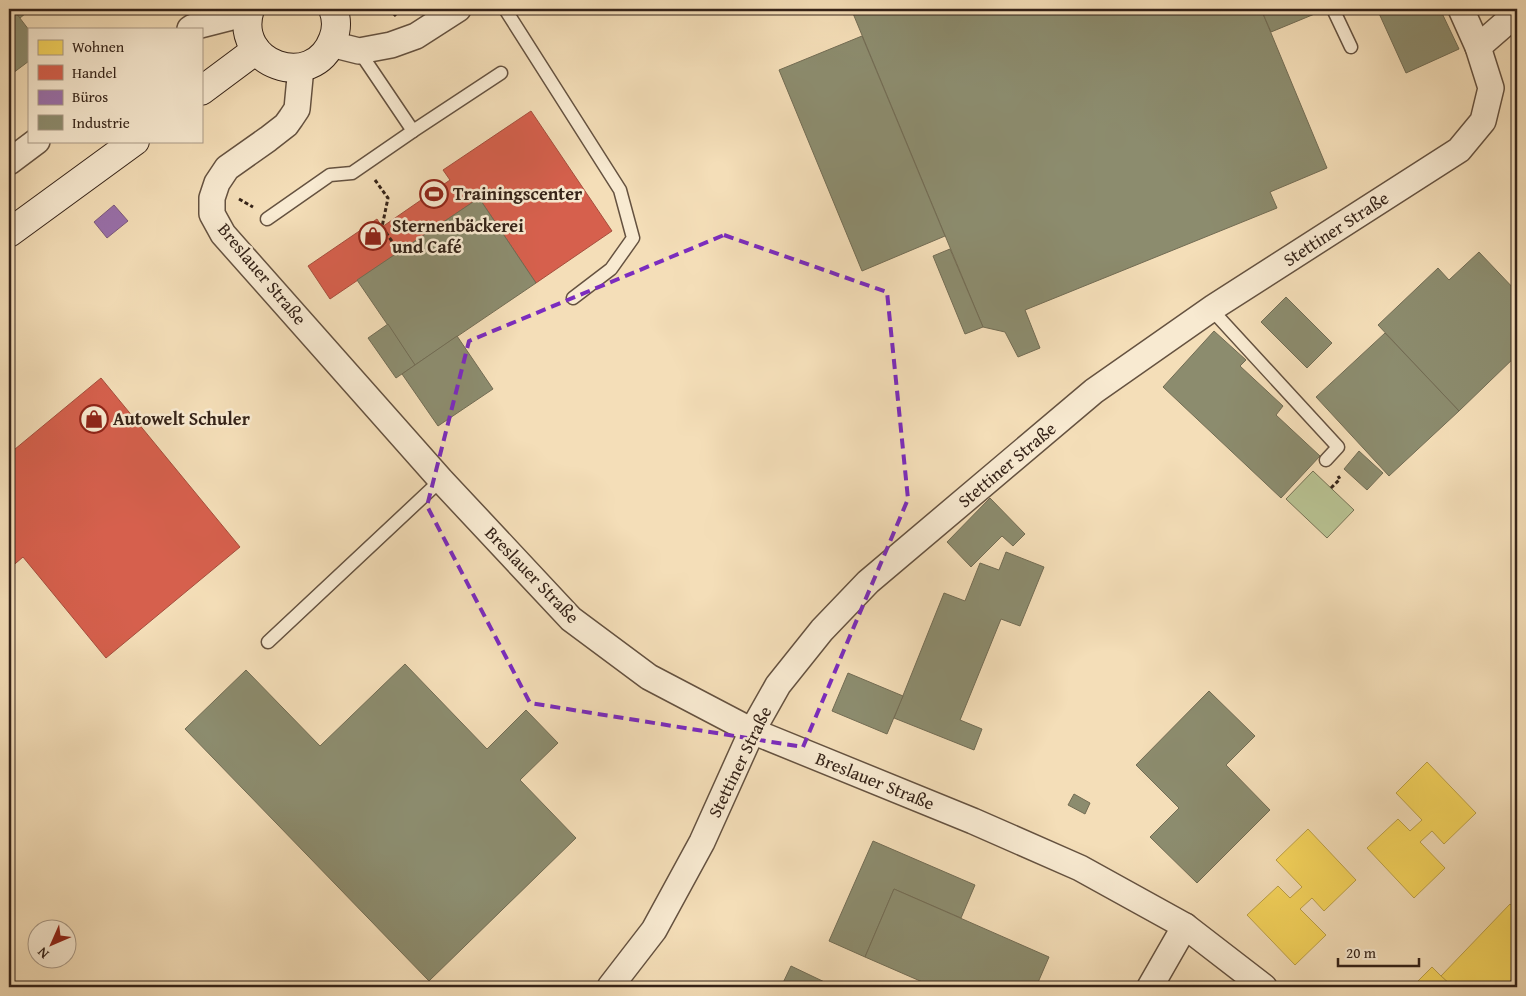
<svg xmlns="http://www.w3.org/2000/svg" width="1526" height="996" viewBox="0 0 1526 996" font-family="'Gentium Book Plus',serif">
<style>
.green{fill:#b8c292;stroke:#767255}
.homes{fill:#f6d55c;stroke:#bca048}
.shops{fill:#d6604d;stroke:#a64e3d}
.offices{fill:#9970ab;stroke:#7b597f}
.industry{fill:#8c8c6e;stroke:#726c54}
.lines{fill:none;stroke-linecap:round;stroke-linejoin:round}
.service-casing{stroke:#655240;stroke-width:15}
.minor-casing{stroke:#655240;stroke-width:28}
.secondary-casing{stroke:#352318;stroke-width:30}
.path{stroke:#352318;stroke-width:3;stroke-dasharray:4 2.5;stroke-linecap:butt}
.service{stroke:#f8ead1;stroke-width:12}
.minor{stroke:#f8ead1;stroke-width:25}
.secondary{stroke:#f8ead1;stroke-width:28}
.marked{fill:none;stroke:#7b2cbf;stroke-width:4;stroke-dasharray:10 6;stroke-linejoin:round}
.labels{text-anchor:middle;stroke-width:5;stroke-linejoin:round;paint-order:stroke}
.poi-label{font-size:18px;font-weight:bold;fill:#352318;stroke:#f8ead1;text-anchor:start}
.street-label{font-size:18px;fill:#352318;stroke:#f8ead1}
</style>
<rect width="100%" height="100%" fill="#f4deb8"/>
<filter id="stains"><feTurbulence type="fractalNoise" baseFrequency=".004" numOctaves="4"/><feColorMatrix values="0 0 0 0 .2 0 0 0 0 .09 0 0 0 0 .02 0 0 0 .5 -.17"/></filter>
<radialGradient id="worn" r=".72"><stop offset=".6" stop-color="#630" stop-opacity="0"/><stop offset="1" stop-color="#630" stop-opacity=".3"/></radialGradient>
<polygon class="green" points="1313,471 1354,510 1327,538 1286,499"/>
<g class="homes">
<polygon points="1427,762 1476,813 1444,844 1432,831 1420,842 1445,868 1414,898 1367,848 1398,819 1410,831 1422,820 1396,793"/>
<polygon points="1308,829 1356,880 1324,911 1312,898 1300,909 1326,935 1295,965 1247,915 1278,886 1290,898 1302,887 1276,860"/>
<polygon points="1510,904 1517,911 1517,974 1505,987 1453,987 1441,976"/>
<polygon points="1432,967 1441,976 1453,987 1412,987"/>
</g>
<g class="shops">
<polygon points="531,111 612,231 536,283 479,198 330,299 308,266 377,219 382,227 450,180 443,170"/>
<polygon points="101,378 240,547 106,658 23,557 9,569 9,454"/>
</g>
<polygon class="offices" points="114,205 128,221 107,238 94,222"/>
<g class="industry">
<polygon points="9,9 13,9 29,30 29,61 9,76"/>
<polygon points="13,9 31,9 20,18"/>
<polygon points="859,9 1261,9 1327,168 1270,192 1277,208 1025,310 1040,348 1018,357 1005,332 983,327 852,11"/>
<polygon points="1261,9 1315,9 1317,13 1271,32"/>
<polygon points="1377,9 1440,9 1459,49 1406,73"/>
<polygon points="862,36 945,236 862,271 779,70"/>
<polygon points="479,198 536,283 415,365 357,280"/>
<polygon points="950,249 983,327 965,334 933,256"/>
<polygon points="1479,252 1517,292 1517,355 1459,411 1378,325 1438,268 1449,280"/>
<polygon points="1286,297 1332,343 1307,368 1261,322"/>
<polygon points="388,324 415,365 396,378 368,338"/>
<polygon points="1214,331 1246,360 1240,366 1283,406 1276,415 1320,456 1281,498 1163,387"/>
<polygon points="1385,333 1459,411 1389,476 1316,397"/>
<polygon points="457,336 493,389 438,426 402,374"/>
<polygon points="1359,451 1383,473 1367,490 1344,469"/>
<polygon points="990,498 1025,534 1013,546 1002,536 971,567 947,542"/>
<polygon points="1006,552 1044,567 1020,626 1001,619 960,720 982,729 974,750 894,718 944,593 965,601 980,563 999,570"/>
<polygon points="405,664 487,749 526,710 558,743 520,780 576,838 429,981 185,729 246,670 320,746"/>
<polygon points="848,673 903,696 887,734 832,711"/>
<polygon points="1209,691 1255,736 1226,765 1270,810 1197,883 1150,837 1179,808 1136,765"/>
<polygon points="1074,794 1090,803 1085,814 1068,805"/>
<polygon points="873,841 975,885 961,918 894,889 865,957 829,941"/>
<polygon points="894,889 1049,957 1036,987 934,987 865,957"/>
<polygon points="791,966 835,987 781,987"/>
</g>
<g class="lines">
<defs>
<g id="service">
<polyline points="505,9 620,190 633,238 611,269 573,298"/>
<polyline points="1333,9 1351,47"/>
<polyline points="359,51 413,131 501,73"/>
<polyline points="267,219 330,175 352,173 413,131"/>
<polyline points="1211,309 1338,447 1326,460"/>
<polyline points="268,642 441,480"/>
</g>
<g id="minor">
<polyline points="190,29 193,27 248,13"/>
<polyline points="331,44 359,51 391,45 416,36 458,9"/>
<polyline points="1478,47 1517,13"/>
<polyline points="301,67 297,109 291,118 286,125 268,139 227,168 217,183 212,198 212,214 223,234 441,480 571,619 649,677 752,731 973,821 1080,868 1185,926 1264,987"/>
<polyline points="9,162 37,141"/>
<polyline points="610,987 654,930 702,842 752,731 778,685 822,630 868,582 1094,391 1214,307 1459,150 1483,121 1491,88 1478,47 1461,9"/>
<polyline points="1150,987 1185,926"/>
</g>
<g id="secondary">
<path d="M250 9C232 64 313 93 333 39 337 29 337 19 333 9"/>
<polyline points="201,91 256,50"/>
<polyline points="9,233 135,141"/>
</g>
</defs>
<use href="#service" class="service-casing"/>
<use href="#minor" class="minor-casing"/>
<use href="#secondary" class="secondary-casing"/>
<g class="path">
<polyline points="389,9 396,16"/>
<polyline points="375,180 388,198 382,227 394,244"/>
<polyline points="239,199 253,207"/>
<polyline points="1331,488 1340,479 1338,476"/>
</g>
<use href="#service" class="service"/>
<use href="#minor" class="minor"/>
<use href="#secondary" class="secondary"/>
</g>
<path class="marked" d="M724 235 887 292 908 499 803 747 530 703 427 506 469 341Z"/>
<defs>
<symbol id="stadium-ring" viewBox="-11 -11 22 22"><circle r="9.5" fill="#f8ead1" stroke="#8f2418" stroke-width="1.5"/><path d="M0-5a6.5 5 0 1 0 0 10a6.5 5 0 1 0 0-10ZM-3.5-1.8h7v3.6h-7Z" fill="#8f2418"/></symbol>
<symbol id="shop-ring" viewBox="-11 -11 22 22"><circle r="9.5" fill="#f8ead1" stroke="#8f2418" stroke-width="1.5"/><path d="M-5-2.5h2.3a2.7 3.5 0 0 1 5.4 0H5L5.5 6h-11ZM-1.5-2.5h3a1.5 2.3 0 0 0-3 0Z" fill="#8f2418"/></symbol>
</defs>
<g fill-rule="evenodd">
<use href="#stadium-ring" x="418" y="178" width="32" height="32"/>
<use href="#shop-ring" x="357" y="220" width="32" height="32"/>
<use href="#shop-ring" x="78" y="403" width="32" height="32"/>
</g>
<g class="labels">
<g class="poi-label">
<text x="453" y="200">Trainingscenter</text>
<text x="392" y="232">Sternenbäckerei<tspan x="392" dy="21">und Café</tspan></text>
<text x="113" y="425">Autowelt Schuler</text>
</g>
<g class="street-label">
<text transform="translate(1336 229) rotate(-33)" y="6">Stettiner Straße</text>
<text transform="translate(262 274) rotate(50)" y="6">Breslauer Straße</text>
<text transform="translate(1007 465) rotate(-40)" y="6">Stettiner Straße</text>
<text transform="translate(532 575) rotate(46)" y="6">Breslauer Straße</text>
<text transform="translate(740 762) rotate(-64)" y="6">Stettiner Straße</text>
<text transform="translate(875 781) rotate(22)" y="6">Breslauer Straße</text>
</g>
</g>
<rect width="1526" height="996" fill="none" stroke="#f4deb8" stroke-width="30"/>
<rect x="10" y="10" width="1506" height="976" fill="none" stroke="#352318" stroke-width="2.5"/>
<rect x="15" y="15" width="1496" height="966" fill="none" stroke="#352318"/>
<rect x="28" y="28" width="175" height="115" fill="#f8ead1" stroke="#aa9a87"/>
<rect x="38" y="40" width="25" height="15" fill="#f6d55c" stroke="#aa9a87"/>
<text x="72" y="52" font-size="15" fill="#352318">Wohnen</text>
<rect x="38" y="65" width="25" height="15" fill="#d6604d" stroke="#aa9a87"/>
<text x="72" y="78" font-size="15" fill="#352318">Handel</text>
<rect x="38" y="90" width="25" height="15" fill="#9970ab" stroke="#aa9a87"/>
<text x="72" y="102" font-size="15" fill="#352318">Büros</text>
<rect x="38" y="115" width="25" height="15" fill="#8c8c6e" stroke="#aa9a87"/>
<text x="72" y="128" font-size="15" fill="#352318">Industrie</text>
<g transform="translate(52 944) rotate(225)"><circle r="24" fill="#f8ead1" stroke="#aa9a87"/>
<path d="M0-4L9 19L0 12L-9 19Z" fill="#8f2418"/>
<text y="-8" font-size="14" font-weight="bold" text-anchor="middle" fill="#352318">N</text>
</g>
<path d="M1338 958v8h81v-8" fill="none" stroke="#352318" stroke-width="2.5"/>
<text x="1346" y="958" font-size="15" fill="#352318" stroke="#f8ead1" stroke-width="4" paint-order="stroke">20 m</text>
<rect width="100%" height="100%" filter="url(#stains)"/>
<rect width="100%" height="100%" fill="url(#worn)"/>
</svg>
